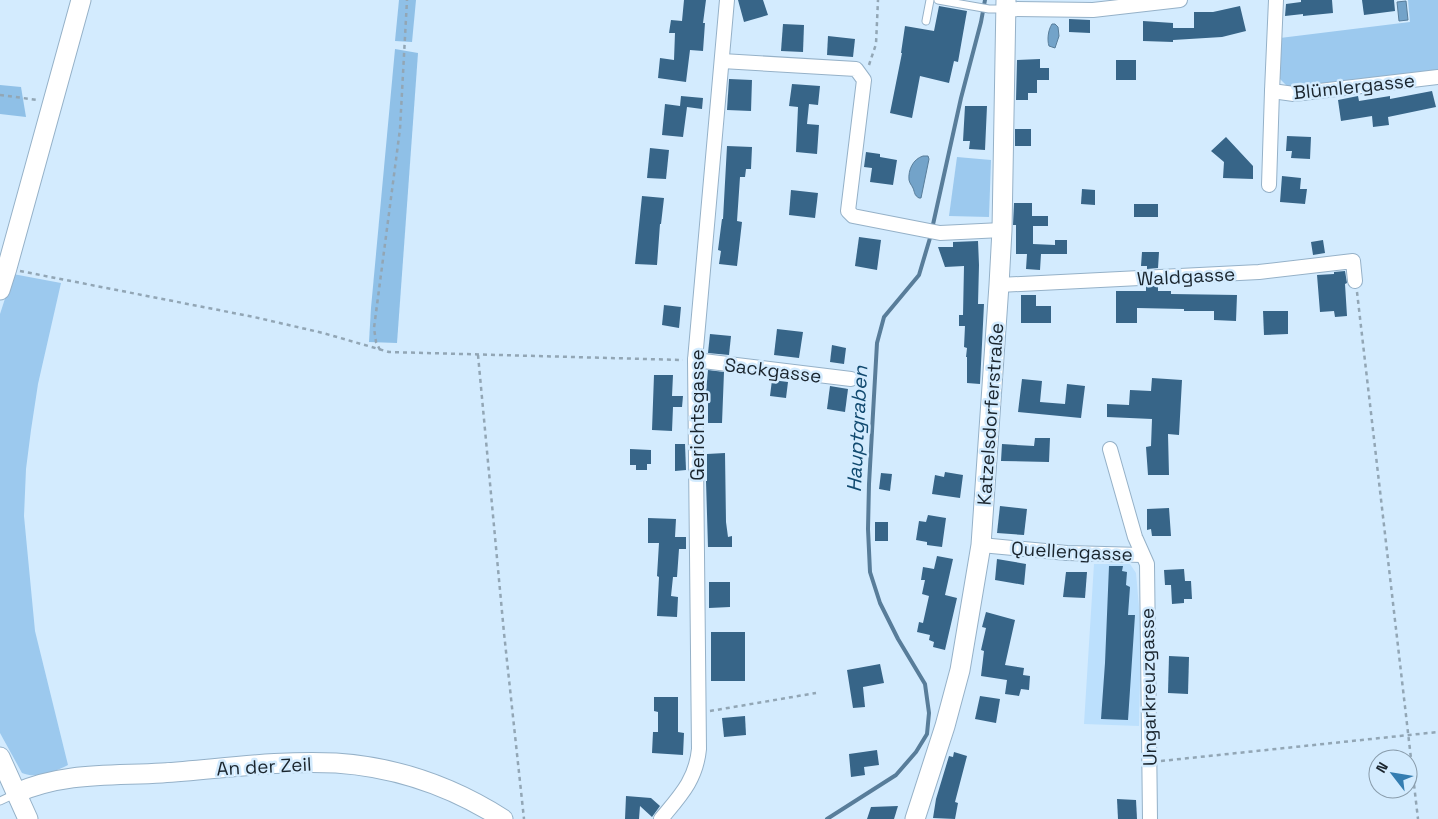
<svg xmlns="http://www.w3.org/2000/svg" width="1438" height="819" viewBox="0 0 1438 819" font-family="'Space Grotesk',sans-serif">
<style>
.built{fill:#bce0fd}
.green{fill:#9cc9ee}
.forest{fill:#8fc0e7}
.water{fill:#73a3c9;stroke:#587d9a}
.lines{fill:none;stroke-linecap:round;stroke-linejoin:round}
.stream{stroke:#587d9a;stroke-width:4}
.building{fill:#376588}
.lane-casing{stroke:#95b1c8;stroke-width:9}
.street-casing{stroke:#95b1c8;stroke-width:16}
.secondary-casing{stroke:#95b1c8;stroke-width:21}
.path{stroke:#92a6b5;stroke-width:2.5;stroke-dasharray:4 4;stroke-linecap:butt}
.lane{stroke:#fff;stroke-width:7}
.street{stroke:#fff;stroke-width:14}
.secondary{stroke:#fff;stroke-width:19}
.labels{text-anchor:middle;stroke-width:5;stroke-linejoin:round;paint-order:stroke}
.street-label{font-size:19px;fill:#1a252e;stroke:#d3ebfe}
.water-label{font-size:20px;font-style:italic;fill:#10496f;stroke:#d3ebfe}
</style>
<rect width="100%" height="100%" fill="#d3ebfe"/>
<polygon class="built" points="1094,564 1130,564 1136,573 1141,630 1139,726 1084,724"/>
<g class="green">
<polygon points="1408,0 1438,0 1438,74 1299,89 1287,86 1279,78 1280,38 1410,22"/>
<polygon points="957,157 991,160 989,217 949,216"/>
<path d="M13 274 61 283 38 384 31 430 26 469 24 516 35 631 68 765C54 772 37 779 22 773L0 733V314Z"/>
</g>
<g class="forest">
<polygon points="399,0 416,0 412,42 395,41"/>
<polygon points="395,49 418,53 397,343 369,342 371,308"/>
<polygon points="0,85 21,87 26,117 0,114"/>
</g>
<g class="water">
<polygon points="1406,1 1408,20 1399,21 1397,2"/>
<path d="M1052 24H1055L1058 27 1059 36 1055 48 1049 46C1047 40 1048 30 1052 24Z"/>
<path d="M923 156H928L929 159 921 198H919C914 195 915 193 913 188 911 184 910 184 909 180 908 170 913 159 923 156Z"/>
</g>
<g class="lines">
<polyline class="stream" points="827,819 896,775 916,752 927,734 929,713 925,684 898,639 880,603 870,572 868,529 869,484 877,343 884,317 919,275 930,238 961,98 981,22 985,0"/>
</g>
<g class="building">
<polygon points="684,0 706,0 703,23 705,23 703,51 690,50 686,82 658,78 660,58 674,60 675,33 669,33 671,20 682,21"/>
<polygon points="738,0 763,0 768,15 744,22"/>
<polygon points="1301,0 1332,0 1333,13 1303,16 1303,14 1285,16 1286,4 1301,2"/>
<polygon points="1362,0 1394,0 1395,11 1364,15"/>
<polygon points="939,6 967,11 958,62 954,61 949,83 920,76 912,118 890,113 902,53 901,53 905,26 934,31"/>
<polygon points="1240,6 1246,31 1222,37 1173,40 1173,42 1143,41 1143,21 1173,23 1173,28 1194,28 1194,12 1213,12"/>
<polygon points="1069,19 1090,20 1090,33 1069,32"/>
<polygon points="783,24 804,25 803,52 781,51"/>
<polygon points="828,36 855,39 853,57 827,55"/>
<polygon points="1040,59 1040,68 1049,68 1049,80 1037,80 1037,93 1028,93 1028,100 1016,100 1017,60"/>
<rect x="1116" y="60" width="20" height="20"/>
<polygon points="729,79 752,80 751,111 727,110"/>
<polygon points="792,84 820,86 818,105 809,104 807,124 819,125 817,154 796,152 798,107 789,106"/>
<polygon points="1432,91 1436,107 1388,117 1389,125 1373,127 1372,116 1341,121 1338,100 1358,96 1359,101 1390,96 1390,99"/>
<polygon points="681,96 703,98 702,109 687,107 683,137 662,135 665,104 680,106"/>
<polygon points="965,106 987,106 985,150 969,149 970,141 963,141"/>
<rect x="1015" y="129" width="16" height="17"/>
<polygon points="1287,136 1311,137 1310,159 1291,158 1292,151 1286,151"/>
<polygon points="1226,137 1253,166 1253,179 1223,178 1224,162 1211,151"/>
<polygon points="727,146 752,147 751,169 746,169 745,177 740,177 737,221 742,222 737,266 719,264 721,251 718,250 722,219 723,219"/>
<polygon points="650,148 669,150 666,179 647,178"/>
<polygon points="866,152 880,154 880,157 897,160 893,185 870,182 872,168 864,167"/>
<polygon points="1282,176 1301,178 1300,189 1307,189 1305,204 1280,202"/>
<polygon points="1082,189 1095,190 1095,205 1081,204"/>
<polygon points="791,190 818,193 815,218 789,215"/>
<polygon points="642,196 664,198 661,224 660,224 657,265 635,264"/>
<polygon points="1014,203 1032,203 1032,216 1048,216 1048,226 1033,226 1033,244 1055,245 1055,240 1067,240 1067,254 1041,254 1040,270 1026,269 1027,254 1016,254 1016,225 1013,225"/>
<rect x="1134" y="204" width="24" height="13"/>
<polygon points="859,237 881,240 877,270 855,266"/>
<polygon points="1323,240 1325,253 1313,255 1311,242"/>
<polygon points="978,241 979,265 978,304 984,304 980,384 967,383 967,357 966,357 967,348 964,347 965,326 959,326 959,315 963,315 964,266 945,267 938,247 953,247 953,242"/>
<polygon points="1142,252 1159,252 1158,268 1147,269 1147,266 1141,266"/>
<polygon points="1345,271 1347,283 1345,284 1347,316 1335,317 1334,311 1320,312 1317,275 1334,274 1334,272"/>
<polygon points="1146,286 1158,286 1158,291 1171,291 1171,294 1237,295 1236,321 1214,320 1214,311 1184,311 1184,309 1137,308 1137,323 1116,323 1116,291 1146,291"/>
<polygon points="1021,295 1036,295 1036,306 1051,306 1051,323 1021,323"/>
<polygon points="664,305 681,307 679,328 662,325"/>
<polygon points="1263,311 1288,311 1288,334 1264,335"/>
<polygon points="777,329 803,332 799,358 774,355"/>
<polygon points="710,334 731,336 729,355 708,353"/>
<polygon points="832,345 846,348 844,364 830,362"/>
<polygon points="708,370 724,372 722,423 708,423 708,393 706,393"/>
<polygon points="654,375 673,375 672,396 683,396 682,407 673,407 672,431 652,430"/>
<polygon points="1152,378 1182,380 1179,435 1168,434 1169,475 1148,475 1146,447 1151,446 1152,419 1107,417 1107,404 1129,405 1130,390 1151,391"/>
<polygon points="1022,379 1042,381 1040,402 1065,404 1067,384 1085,386 1081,418 1018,412"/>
<polygon points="772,380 788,382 786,398 770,396"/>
<polygon points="830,386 848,389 845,412 827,409"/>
<polygon points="1035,438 1050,438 1049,462 1001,461 1002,444 1034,446"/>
<polygon points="675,444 685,444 686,470 675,471"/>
<polygon points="630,449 651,450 651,464 647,464 647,470 636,470 636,465 630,465"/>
<polygon points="725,453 726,522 728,537 732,536 732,547 708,547 706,481 707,481 707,454"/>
<polygon points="945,472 963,475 960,498 932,494 935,475 944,477"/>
<polygon points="881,473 892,474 890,491 879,489"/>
<polygon points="1000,506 1027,509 1024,535 997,533"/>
<polygon points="1169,508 1171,536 1152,536 1151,529 1147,530 1147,509"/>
<polygon points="928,515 946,518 942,547 927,545 927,542 916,540 919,521 926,522"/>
<polygon points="648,518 676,519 675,537 686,537 686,549 679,549 677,577 673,577 671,596 678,597 677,617 657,616 659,577 657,576 659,543 648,543"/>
<rect x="875" y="522" width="13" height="19"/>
<polygon points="937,556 953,559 945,595 957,598 945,650 933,647 934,642 929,640 930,635 917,632 919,622 923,623 929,596 922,594 925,580 921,580 923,567 934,569"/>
<polygon points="997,559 1026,564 1024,585 995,580"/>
<polygon points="1109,566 1123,566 1122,571 1127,572 1126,585 1130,587 1128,615 1135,615 1128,720 1101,719 1105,663"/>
<polygon points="1184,569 1185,581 1191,581 1192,599 1184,599 1184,603 1172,604 1171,585 1165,585 1164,570"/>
<polygon points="1066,572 1087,572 1085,598 1063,597"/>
<polygon points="709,582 730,582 730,607 709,608"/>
<polygon points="986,612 1015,620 1005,665 1024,668 1023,675 1030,676 1029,690 1021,689 1019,696 1005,694 1007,680 981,676 984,651 981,650 986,628 982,627"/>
<rect x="711" y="632" width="34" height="49"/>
<polygon points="1169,656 1189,657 1188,694 1168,693"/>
<polygon points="880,664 884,683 863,687 865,707 853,708 847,670"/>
<polygon points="980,696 1000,699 996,723 975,719"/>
<polygon points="654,697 678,697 678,732 684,733 683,755 652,753 653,732 658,732 658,712 654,711"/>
<polygon points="745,716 746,735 724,737 722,718"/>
<polygon points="877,750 879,765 864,767 865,775 851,777 849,754"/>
<polygon points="954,752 967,756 955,802 958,803 955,819 933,818 936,799 949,756 953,757"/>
<polygon points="626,796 651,798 660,806 652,817 640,806 639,819 625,819"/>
<polygon points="1117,799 1136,800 1137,819 1118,819"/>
<polygon points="898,806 894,819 867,819 871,807"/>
</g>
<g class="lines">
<defs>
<g id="lane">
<polyline points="938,0 989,9 1005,9"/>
<polyline points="926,21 930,0"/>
<polyline points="0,801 15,794"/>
</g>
<g id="street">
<polyline points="1276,0 1272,91 1294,94 1438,77"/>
<polyline points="1006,9 1093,10 1180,0"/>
<polyline points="722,61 856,69 864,80 848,211 853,216 940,233 1002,230"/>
<polyline points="1269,185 1272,91"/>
<polyline points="999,285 1259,272 1353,261 1355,281"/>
<polyline points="695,360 851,379"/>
<polyline points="1110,449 1135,537 1147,564 1150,819"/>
<polyline points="981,545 1067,553 1142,555"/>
<path d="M661 819C680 796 696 780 699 749L695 360 727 0"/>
</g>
<g id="secondary">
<polyline points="0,290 7,268 81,0"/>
<polyline points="0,757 28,819"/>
<path d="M16 793C65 772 110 776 162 773 220 769 278 760 336 763 396 767 453 787 503 819"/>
<polyline points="915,819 945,726 960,670 981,545 999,285 1002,230 1006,0"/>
</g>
</defs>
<use href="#lane" class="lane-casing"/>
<use href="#street" class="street-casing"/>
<use href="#secondary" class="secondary-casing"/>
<g class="path">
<polyline points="869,65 876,44 878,0"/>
<polyline points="0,95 38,100"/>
<polyline points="20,271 254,317 323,333 389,352 683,360"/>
<polyline points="1357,292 1418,819"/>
<polyline points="380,350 376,342 374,328 400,129 407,0"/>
<polyline points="478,355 504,633 524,819"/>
<polyline points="710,711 816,693"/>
<polyline points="1161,761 1438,732"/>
</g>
<use href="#lane" class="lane"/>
<use href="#street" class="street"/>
<use href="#secondary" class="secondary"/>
</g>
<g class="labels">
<g class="street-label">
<text transform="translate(1354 86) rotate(-6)" y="7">Blümlergasse</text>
<text transform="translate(1186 276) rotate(-3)" y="7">Waldgasse</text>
<text transform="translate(773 370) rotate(7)" y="7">Sackgasse</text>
<text transform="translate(990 414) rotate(-86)" y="7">Katzelsdorferstraße</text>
<text transform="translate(697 415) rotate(-90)" y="7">Gerichtsgasse</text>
<text transform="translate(1072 551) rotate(3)" y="7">Quellengasse</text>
<text transform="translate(1148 687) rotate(-91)" y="7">Ungarkreuzgasse</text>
<text transform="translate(264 766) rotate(-3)" y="7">An der Zeil</text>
</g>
<g class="water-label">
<text transform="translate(857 429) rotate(-87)" y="7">Hauptgraben</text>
</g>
</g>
<g transform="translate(1393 774) rotate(301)"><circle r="24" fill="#d3ebfe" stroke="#899cab"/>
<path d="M0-4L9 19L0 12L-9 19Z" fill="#347db1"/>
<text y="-8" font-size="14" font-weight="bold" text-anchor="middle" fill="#1a252e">N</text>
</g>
</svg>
